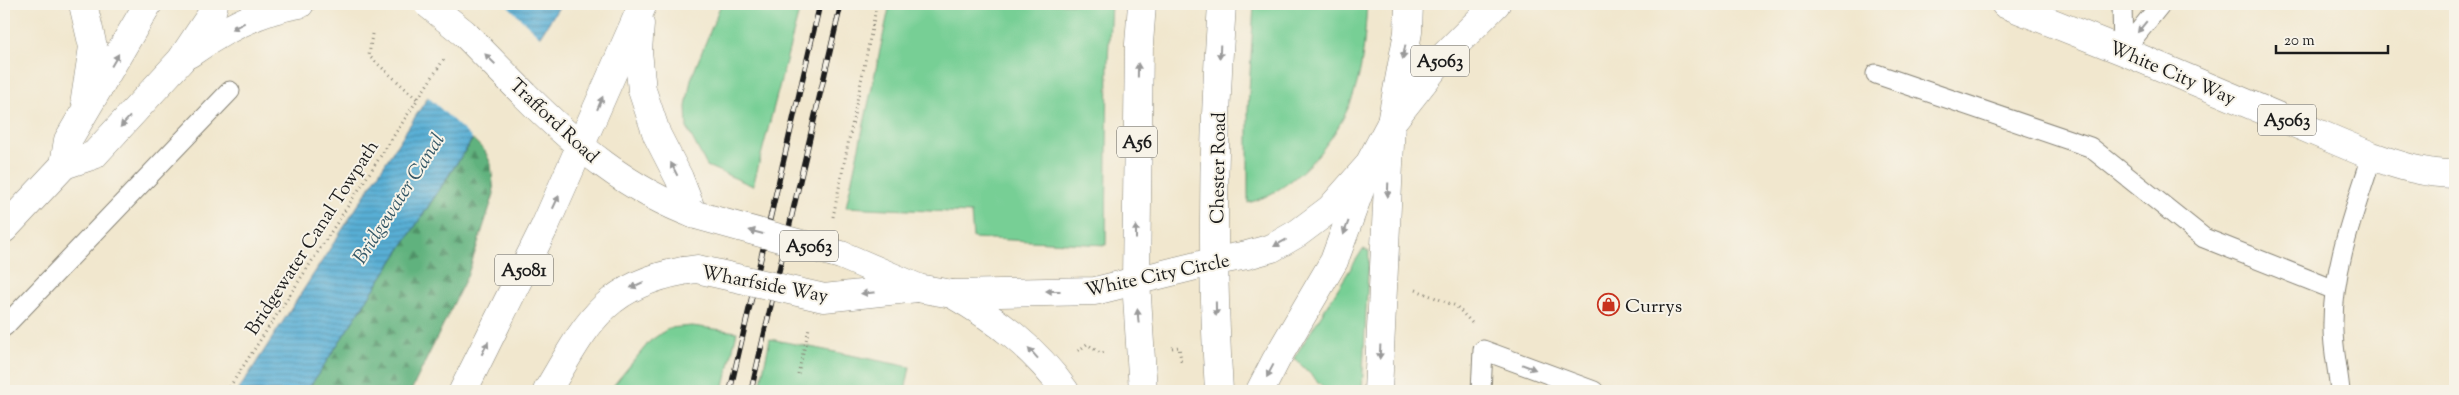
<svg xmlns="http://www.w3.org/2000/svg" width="2459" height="395" viewBox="0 0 2459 395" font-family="'Sorts Mill Goudy',serif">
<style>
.grass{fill:#77cf95;stroke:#4a7658}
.forest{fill:url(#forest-firs);stroke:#3e674d}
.water{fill:url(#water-rules);stroke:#3a6678}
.pier{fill:#f1e7ce}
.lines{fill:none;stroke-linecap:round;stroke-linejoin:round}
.service-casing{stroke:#868275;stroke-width:21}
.minor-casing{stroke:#868275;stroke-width:29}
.tertiary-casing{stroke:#868275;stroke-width:29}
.primary-casing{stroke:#868275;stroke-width:29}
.trunk-casing{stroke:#868275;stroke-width:29}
.path{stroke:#868275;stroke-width:3;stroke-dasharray:1 4;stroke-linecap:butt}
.service{stroke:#fff;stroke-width:19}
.minor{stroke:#fff;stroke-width:28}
.tertiary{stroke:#fff;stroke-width:28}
.primary{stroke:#fff;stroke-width:28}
.trunk{stroke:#fff;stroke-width:28}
.rail-casing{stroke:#1c1c1c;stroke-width:5.5}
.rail{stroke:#f7f3e8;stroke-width:4;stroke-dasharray:11;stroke-linecap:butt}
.trunk-bridge-casing{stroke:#868275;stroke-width:29;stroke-linecap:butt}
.trunk-bridge{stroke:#fff;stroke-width:28}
.oneway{fill:#999}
.labels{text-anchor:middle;stroke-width:4;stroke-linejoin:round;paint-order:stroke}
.shield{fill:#f7f3e8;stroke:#5e5c59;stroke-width:1}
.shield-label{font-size:18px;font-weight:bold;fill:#1c1c1c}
.street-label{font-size:19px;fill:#1c1c1c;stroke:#f7f3e8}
.poi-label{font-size:19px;fill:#1c1c1c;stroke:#f7f3e8;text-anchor:start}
.water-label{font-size:20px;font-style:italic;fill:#345766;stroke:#f7f3e8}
</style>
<defs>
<pattern id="forest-firs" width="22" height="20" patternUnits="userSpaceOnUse" patternTransform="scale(1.25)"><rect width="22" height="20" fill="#61b27e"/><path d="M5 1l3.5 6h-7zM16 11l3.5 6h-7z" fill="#4f9066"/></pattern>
<pattern id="water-rules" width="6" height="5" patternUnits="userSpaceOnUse" patternTransform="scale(1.25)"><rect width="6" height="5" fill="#59afd5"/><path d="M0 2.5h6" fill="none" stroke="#498eac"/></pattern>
</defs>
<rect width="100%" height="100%" fill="#f7f3e8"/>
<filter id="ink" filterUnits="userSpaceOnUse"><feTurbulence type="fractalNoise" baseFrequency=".02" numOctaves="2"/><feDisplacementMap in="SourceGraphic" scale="10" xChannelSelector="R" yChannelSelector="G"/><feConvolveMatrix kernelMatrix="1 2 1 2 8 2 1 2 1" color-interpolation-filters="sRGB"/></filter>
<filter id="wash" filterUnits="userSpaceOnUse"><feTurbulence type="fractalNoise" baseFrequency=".0096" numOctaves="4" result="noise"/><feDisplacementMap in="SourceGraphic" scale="20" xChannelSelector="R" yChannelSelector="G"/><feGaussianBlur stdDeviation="1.12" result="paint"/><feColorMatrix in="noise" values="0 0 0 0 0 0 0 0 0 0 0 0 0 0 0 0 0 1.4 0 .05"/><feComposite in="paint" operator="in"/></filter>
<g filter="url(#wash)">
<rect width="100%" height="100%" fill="#f1e7ce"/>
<g class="grass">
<polygon points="721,4 801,4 753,186 707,166 687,128 686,107 691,79"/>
<polygon points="890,4 1111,4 1108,60 1106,245 973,238 971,213 846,207"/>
<path d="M1254 4H1367C1365 31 1364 60 1356 87 1342 135 1297 190 1248 203V109Z"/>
<polygon points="1363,249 1369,251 1362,391 1327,391 1294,358"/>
<polygon points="692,326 737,332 723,391 609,391 650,341 669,328"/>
<polygon points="770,339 910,367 905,391 759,391"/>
</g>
<polygon class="forest" points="473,139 485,151 491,164 494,194 468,274 411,391 307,391"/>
<polygon class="water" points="493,4 561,4 307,391 238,391 428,97"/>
<polygon class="pier" points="490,4 506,4 542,39 475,141 426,95"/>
</g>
<g filter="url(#ink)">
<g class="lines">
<defs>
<g id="service">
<polyline points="2122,4 2123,51"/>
<polyline points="2123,51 2161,4"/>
<polyline points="1876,74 2090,147 2204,238 2335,290"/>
<polyline points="4,327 230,91"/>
<polyline points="1481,391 1483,350 1594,391"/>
<path d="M2340 391C2338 369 2332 345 2333 323 2333 266 2355 210 2372 156"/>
</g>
<polyline id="minor" points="1378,391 1391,123"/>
<g id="tertiary">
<polyline points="83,4 93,47 85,99"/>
<path d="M189 54C221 31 261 10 300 4"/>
<polyline points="64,165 94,155 181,60 211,15 214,4"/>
<polyline points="4,229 64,165 68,140 148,4"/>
</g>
<g id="primary">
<path d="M2005 4 2123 51 2372 156C2400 166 2425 174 2455 174"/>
<polyline points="1391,123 1443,57 1496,4"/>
</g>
<g id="trunk">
<polyline points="1142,4 1139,44 1136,281 1143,391"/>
<polyline points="640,24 638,51 642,90 657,135 679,178 693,214"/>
<path d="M524 94C575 145 628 190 696 215"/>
<polyline points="917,288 952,294 1095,291 1216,261 1247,255 1272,248 1298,233 1330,209 1368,166 1391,123 1408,32 1409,4"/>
<path d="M952 294C997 320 1035 348 1065 391"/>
<polyline points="463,391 545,226 643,4"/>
<path d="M547 391C586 326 602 286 683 271"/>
<path d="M1219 391C1211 263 1213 132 1222 4"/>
<polyline points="1260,391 1276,360 1334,261 1364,179"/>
</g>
</defs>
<use href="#service" class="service-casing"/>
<use href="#minor" class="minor-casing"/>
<use href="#tertiary" class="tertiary-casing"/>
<use href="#primary" class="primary-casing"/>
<use href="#trunk" class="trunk-casing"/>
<g class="path">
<polyline points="372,34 369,56 417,99"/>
<polyline points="833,217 877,4"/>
<polyline points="1416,290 1456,306 1473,324"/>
<polyline points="1172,348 1179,347 1181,360 1184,360"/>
<polyline points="1078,351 1087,344 1100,353 1106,352"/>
<polyline points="798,374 809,328"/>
<polyline points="227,391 444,59"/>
</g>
<use href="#service" class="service"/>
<use href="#minor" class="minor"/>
<use href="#tertiary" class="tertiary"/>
<use href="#primary" class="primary"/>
<use href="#trunk" class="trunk"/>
<defs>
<g id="rail">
<polyline points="730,391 820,4"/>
<polyline points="751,391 841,4"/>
</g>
</defs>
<use href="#rail" class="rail-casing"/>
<use href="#rail" class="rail"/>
<defs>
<g id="trunk-bridge">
<polyline points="428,4 464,33 524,94"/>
<polyline points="696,215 841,255 916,287"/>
<polyline points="683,271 697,269 824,298 917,288"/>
</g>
</defs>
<use href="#trunk-bridge" class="trunk-bridge-casing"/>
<use href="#trunk-bridge" class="trunk-bridge"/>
</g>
<defs><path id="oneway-solid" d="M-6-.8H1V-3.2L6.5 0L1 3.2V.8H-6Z" transform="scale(1.25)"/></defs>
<g class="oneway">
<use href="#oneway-solid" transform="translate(238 26) rotate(154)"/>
<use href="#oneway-solid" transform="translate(2142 27) rotate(129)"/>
<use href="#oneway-solid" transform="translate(1220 52) rotate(92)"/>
<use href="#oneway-solid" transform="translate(1404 52) rotate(101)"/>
<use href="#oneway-solid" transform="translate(490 59) rotate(-135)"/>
<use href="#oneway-solid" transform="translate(115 60) rotate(-60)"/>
<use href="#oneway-solid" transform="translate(1138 70) rotate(-89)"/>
<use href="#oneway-solid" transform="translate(600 103) rotate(-67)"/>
<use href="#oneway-solid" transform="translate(125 122) rotate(132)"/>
<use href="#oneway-solid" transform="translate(674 169) rotate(-117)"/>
<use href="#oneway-solid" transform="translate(1388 190) rotate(92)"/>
<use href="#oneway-solid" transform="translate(556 202) rotate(-65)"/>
<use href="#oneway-solid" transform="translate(1346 228) rotate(110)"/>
<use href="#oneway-solid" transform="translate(756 232) rotate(-165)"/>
<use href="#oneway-solid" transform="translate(1136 232) rotate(-90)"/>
<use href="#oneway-solid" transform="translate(1280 243) rotate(151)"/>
<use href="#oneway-solid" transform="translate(637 285) rotate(156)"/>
<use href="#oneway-solid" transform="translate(1053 291) rotate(180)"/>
<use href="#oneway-solid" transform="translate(868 293) rotate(174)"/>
<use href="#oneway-solid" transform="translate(1216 309) rotate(89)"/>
<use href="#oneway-solid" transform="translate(1138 316) rotate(-95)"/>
<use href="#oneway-solid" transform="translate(485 348) rotate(-63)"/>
<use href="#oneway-solid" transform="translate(1380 352) rotate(93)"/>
<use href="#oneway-solid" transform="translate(1033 353) rotate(-132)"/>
<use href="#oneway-solid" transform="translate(1529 367) rotate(21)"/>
<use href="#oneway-solid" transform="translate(1270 371) rotate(118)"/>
</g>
</g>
<defs>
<symbol id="shop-ring" viewBox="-11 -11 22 22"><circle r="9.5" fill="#f7f3e8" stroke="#c8321e" stroke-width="1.5"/><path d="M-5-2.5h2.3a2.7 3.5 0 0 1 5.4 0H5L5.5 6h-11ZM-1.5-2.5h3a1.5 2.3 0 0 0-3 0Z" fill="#c8321e"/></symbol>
</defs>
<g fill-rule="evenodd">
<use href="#shop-ring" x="1596" y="292" width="25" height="25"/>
</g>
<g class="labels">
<g class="shield">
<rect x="1411" y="45.5" width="58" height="31" rx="4"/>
<rect x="2258" y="104.5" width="58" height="31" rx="4"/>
<rect x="1117" y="126.5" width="40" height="31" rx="4"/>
<rect x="780" y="230.5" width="58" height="31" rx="4"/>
<rect x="495" y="254.5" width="58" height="31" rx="4"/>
</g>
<g class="shield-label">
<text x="1440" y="67">A5063</text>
<text x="2287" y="126">A5063</text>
<text x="1137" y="148">A56</text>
<text x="809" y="252">A5063</text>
<text x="524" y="276">A5081</text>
</g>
<g class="street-label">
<text transform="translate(2173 72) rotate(23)" y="7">White City Way</text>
<text transform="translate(555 120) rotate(43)" y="7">Trafford Road</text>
<text transform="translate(1217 168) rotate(-89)" y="7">Chester Road</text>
<text transform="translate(311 237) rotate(-57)" y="7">Bridgewater Canal Towpath</text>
<text transform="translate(1157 274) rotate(-12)" y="7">White City Circle</text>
<text transform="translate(765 283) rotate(11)" y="7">Wharfside Way</text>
</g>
<g class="poi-label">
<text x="1625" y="312">Currys</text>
</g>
<g class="water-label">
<text transform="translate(398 198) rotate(-57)" y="7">Bridgewater Canal</text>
</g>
</g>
<rect width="2459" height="395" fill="none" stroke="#f7f3e8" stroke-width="20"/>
<path d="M2276 45v8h112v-8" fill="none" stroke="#1c1c1c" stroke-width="2.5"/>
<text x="2284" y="45" font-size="15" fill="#1c1c1c" stroke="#f7f3e8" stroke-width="4" paint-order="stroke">20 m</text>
</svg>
